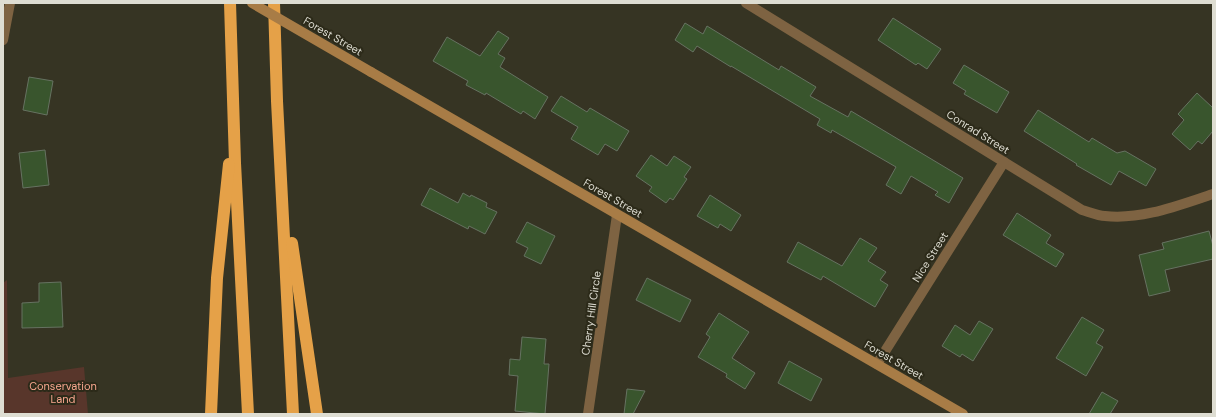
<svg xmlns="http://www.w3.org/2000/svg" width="1216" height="417" viewBox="0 0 1216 417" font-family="'DM Sans',sans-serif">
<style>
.green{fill:#58362b}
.building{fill:#39552d;stroke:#667261}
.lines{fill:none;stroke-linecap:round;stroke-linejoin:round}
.street{stroke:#7e6342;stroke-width:10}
.secondary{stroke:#a87c46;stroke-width:10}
.highway{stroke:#e5a148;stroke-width:12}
.secondary-bridge{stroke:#a87c46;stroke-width:10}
.labels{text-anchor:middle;stroke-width:4;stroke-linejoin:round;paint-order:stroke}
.street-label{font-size:11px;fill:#deddd2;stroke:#2c2a19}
.park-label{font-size:11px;fill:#f8a78f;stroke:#2c2a19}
</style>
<rect width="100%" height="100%" fill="#363423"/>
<polygon class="green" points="7,280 8,378 84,367 88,414 3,414 3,283"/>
<g class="building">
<polygon points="893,18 941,49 927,69 918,63 916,65 878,40"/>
<polygon points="685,23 703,34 707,26 779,70 781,66 816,87 810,96 848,117 851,111 963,178 949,203 935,195 938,192 911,176 901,194 886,185 896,167 832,130 831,133 817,125 820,119 731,66 731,67 697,46 693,52 675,40"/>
<polygon points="498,31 509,38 498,54 505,58 500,67 548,97 535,119 523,111 521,114 486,93 485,95 466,85 468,81 433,61 447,37 480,56"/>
<polygon points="964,65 1009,92 997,113 964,94 966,91 953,83"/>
<polygon points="29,77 53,81 47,115 23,110"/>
<polygon points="1197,93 1213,108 1213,131 1202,144 1198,141 1190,150 1172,134 1184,120 1178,114"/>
<polygon points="561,96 587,112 590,108 629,131 617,151 605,144 598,155 571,139 578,127 551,111"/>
<polygon points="1038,110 1089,142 1092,138 1117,153 1125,151 1156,169 1146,186 1119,171 1111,185 1076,165 1077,164 1024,131"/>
<polygon points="45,150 49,185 23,188 19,153"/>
<polygon points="651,155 667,166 674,156 691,167 684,177 687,179 673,200 670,198 666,203 649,191 652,187 636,176"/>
<polygon points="430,188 458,203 463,193 470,197 471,195 487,203 486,207 497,212 485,234 469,226 468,229 421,205"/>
<polygon points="710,195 741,215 731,231 720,224 718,228 697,216"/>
<polygon points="1017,213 1051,235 1046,243 1064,254 1056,267 1003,235"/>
<polygon points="527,222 555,236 541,264 524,256 528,248 516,242"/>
<polygon points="1209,231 1213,246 1213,259 1165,270 1170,291 1149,296 1139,255 1164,249 1162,243"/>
<polygon points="860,238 877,248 868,261 886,272 880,280 888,285 875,307 823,276 821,280 787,262 798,242 842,266"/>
<polygon points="647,278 691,300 680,322 636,300"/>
<polygon points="61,282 63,327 22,328 22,303 39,302 39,283"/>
<polygon points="719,313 749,332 732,358 755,373 745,389 726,377 727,374 698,357 710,337 706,334"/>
<polygon points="1082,317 1104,330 1096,343 1103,347 1086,376 1056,358"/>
<polygon points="979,321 993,329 973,361 962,354 960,357 942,346 955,325 970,335"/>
<polygon points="522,337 546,339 544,364 549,364 545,414 515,411 518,376 509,375 510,359 520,360"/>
<polygon points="789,361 822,379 811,401 778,383"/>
<polygon points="627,389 645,391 633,414 624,414"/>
<polygon points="1102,392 1118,401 1110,414 1089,414"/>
</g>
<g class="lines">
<g class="street">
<path d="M746 3 1082 210C1089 212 1098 216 1105 216 1142 220 1179 205 1213 194"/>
<polyline points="3,40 10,3"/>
<polyline points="877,364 1004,162"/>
<polyline points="588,414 617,215"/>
</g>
<polyline class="secondary" points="371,72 963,414"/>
<g class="highway">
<polyline points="230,3 235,163 248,414"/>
<polyline points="274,3 277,101 293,414"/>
<polyline points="292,243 317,414"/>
<polyline points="211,414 217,278 229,164"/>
</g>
<polyline class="secondary-bridge" points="252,3 371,72"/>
</g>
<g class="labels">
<g class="street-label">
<text transform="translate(333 36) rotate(30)" y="4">Forest Street</text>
<text transform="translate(978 132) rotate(32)" y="4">Conrad Street</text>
<text transform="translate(613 198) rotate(30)" y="4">Forest Street</text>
<text transform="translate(930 257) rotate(-58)" y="4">Nice Street</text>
<text transform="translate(591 313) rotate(-82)" y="4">Cherry Hill Circle</text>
<text transform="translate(894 360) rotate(30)" y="4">Forest Street</text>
</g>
<g class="park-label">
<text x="63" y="390">Conservation<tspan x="63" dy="13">Land</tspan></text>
</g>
</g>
<rect width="1216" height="417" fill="none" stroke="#deddd2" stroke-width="8"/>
</svg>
